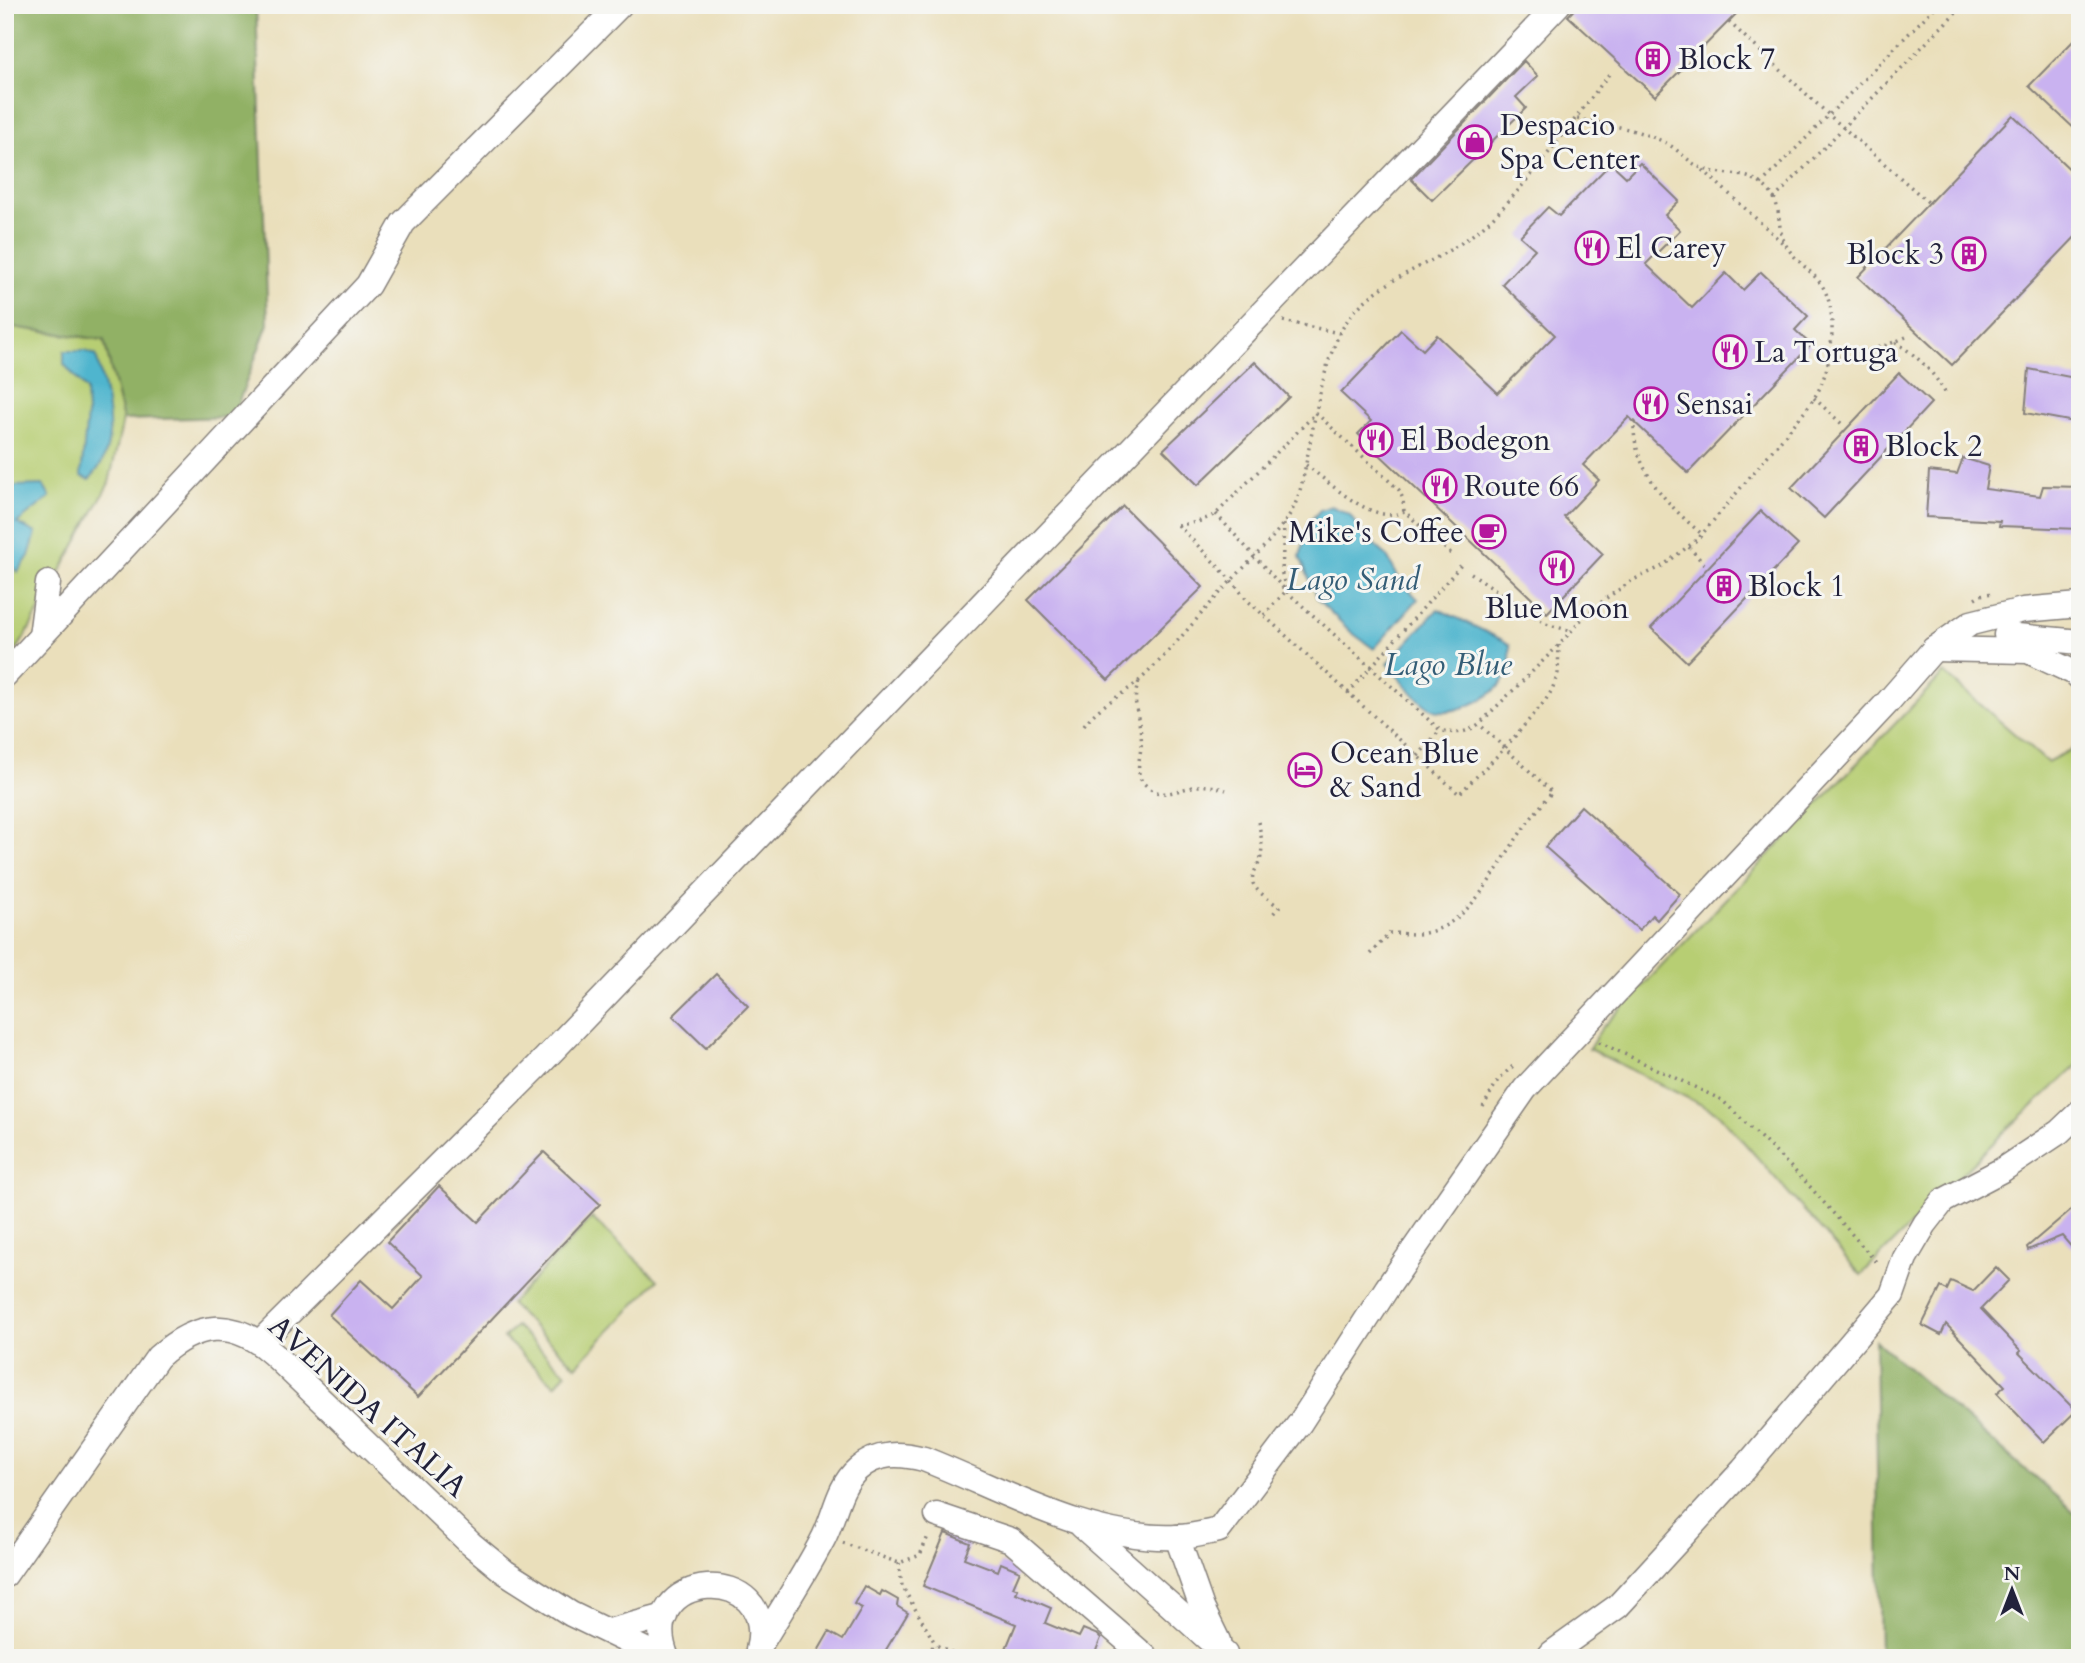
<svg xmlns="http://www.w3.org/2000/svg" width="2085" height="1663" viewBox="0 0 2085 1663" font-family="Cardo,serif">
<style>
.green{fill:#b7ce73;stroke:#6c7857;stroke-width:2}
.forest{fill:#91b165;stroke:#5a6a50;stroke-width:2}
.water{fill:#4fb5ce;stroke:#386c84;stroke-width:2}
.building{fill:#c9b2f0}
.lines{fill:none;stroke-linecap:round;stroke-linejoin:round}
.minor-casing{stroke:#86807b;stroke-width:27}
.path{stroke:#86807b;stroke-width:3.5;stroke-dasharray:2 5;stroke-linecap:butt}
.minor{stroke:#fff;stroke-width:24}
.labels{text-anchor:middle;stroke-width:6;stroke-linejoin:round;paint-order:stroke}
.poi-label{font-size:30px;fill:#22223b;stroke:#f6f6f2;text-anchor:start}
.street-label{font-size:30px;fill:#22223b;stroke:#f6f6f2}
.water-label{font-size:32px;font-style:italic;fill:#345d76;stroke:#f6f6f2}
</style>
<rect width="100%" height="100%" fill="#f6f6f2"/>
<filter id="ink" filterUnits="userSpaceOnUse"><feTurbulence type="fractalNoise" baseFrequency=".0143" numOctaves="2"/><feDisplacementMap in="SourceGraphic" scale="14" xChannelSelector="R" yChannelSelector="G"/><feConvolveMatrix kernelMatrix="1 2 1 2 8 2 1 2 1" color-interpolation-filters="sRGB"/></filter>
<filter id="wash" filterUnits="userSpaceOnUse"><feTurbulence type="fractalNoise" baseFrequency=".00686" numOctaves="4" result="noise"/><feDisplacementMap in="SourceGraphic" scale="28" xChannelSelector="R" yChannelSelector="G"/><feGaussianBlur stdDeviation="1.57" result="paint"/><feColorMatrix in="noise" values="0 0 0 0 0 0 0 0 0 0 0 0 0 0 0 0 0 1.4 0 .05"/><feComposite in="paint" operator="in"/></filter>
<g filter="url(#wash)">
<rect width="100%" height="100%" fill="#eadfbb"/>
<g class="green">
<polygon points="5,326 104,340 123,420 109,483 26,635 5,668"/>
<polygon points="1944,673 2047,762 2080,745 2080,1063 2003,1133 1861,1275 1718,1113 1589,1049 1601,1029"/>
<polygon points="592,1218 658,1280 576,1366 510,1304"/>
<polygon points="516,1326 566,1373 555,1385 504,1338"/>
</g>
<g class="forest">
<polygon points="5,5 256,5 268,324 233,417 123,420 104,340 5,326"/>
<polygon points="1875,1340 2080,1517 2080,1658 1880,1658"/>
</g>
<g class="water">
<path d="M64 351H85L96 355C105 394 124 447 89 479L81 476 87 415 86 390 64 364Z"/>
<polygon points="5,481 14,486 43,485 50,497 17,523 36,533 29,556 18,572 5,560"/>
<polygon points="1331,506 1349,514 1367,538 1386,555 1401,582 1418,599 1374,649 1351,632 1318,600 1300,557 1309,522 1320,510"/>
<path d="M1438 609 1503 640 1510 645C1511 659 1510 670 1502 682 1492 698 1453 716 1434 710 1420 705 1397 675 1388 663Z"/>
</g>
<g id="blocks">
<g class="building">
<polygon points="1578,5 1745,5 1655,96 1568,16"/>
<polygon points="2080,34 2080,134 2029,86"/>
<polygon points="1524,61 1538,76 1516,97 1526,108 1432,200 1411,179"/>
<polygon points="2013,115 2080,179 2080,232 1952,365 1858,277"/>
<polygon points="1611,163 1626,177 1640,163 1679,201 1665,215 1680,230 1646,264 1692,308 1726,273 1743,290 1761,272 1808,316 1795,330 1811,345 1688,473 1629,417 1583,465 1599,480 1564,517 1603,554 1547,613 1358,434 1371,421 1341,393 1401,330 1423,350 1437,335 1498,393 1555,335 1502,284 1535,249 1520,236 1548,207 1559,216"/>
<polygon points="1255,362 1289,397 1198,485 1163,450"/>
<polygon points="2029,369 2080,379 2080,423 2025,413"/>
<polygon points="1899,373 1931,403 1824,518 1791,488"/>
<polygon points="1963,458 1989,466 1985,489 2040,496 2043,486 2080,487 2080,529 1999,526 2000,521 1926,517 1929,471 1957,474"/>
<polygon points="1123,506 1203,587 1108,680 1028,600"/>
<polygon points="1761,511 1798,545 1687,662 1651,628"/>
<polygon points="1581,806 1680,894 1657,920 1652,915 1639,930 1545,847"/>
<polygon points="716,974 748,1006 706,1048 673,1016"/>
<polygon points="544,1152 600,1204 418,1397 329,1315 361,1280 393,1309 423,1276 387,1242 439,1186 478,1222"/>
<polygon points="2080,1202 2080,1257 2062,1236 2028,1250 2027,1247"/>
<polygon points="1996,1267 2009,1280 1981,1309 2021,1351 2019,1353 2076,1411 2044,1442 1997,1393 2005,1386 1946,1324 1941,1335 1922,1325 1941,1287 1947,1290 1951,1281 1973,1291"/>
<polygon points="945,1533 970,1543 964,1558 998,1571 1001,1563 1020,1571 1013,1587 1018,1589 1016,1593 1051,1608 1045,1623 1079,1637 1083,1629 1098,1635 1101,1638 1093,1658 1021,1658 1005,1651 1016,1624 923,1586"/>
<polygon points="864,1586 880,1595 882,1591 898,1600 897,1606 908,1613 881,1658 814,1658 829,1632 843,1640 862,1608 854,1604"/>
</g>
</g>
</g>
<g filter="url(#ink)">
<use href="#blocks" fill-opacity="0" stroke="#86807b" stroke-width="2"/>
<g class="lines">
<defs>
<g id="minor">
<polyline points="2006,635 2080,642"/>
<polyline points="41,636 48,583"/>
<polyline points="1934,649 2028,651 2075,673 2080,678"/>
<polyline points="5,675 368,285 403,223 620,5"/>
<polyline points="260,1342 536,1068 1558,5"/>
<polyline points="937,1515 1011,1540 1147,1658"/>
<polyline points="1082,1526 1225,1654"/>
<polyline points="1177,1537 1202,1608 1218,1641"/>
<path d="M5 1575 158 1357C197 1322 233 1318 273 1354L471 1544 505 1572 571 1614 662 1658"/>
<polyline points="609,1631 665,1616"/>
<path d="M759 1647C780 1612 803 1577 822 1541 835 1518 837 1487 858 1469 877 1452 900 1453 924 1459 1003 1490 1089 1541 1177 1537 1190 1537 1205 1533 1219 1530L1300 1423 1387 1288 1525 1089 1887 703 1934 649 1971 623 2023 610 2080 605"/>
<path d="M667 1658C631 1569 780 1560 758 1650"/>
<polyline points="1548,1658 1552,1653 1618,1606 1743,1470 1892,1295 1905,1258 1925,1224 1943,1201 2002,1170 2059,1132 2080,1112"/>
</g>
</defs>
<use href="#minor" class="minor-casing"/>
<g class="path">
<polyline points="1729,22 1829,115 1929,203"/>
<polyline points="1703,170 1785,245"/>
<polyline points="1761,184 1937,5"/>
<polyline points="1774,199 1963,5"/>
<polyline points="1283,321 1339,333"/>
<path d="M1895 342C1918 356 1934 372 1947 396"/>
<path d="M1830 357C1858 354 1881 348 1906 337"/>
<polyline points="1814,398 1844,426"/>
<path d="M1641 416 1634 423C1632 468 1669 507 1702 534"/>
<path d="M1306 465C1328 481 1375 528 1404 511L1452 555"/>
<path d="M1216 514 1286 591 1440 730C1456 735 1466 733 1479 724L1559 645 1582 619 1605 599 1633 580 1661 567 1698 539 1806 410C1812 401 1819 392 1822 382 1833 356 1838 308 1821 284 1811 270 1794 260 1786 245 1773 222 1787 202 1760 183 1743 171 1722 176 1704 169 1688 163 1679 149 1664 142 1637 129 1607 124 1577 119"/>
<polyline points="1178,525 1231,580 1247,600 1459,794 1505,748 1545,701 1552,690 1558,673 1559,645"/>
<polyline points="1178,525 1198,522 1216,514 1316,413 1399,490 1403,499 1404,511"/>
<polyline points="1689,547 1704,564"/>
<polyline points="1471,573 1546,624 1571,631"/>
<polyline points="1975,598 1980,595 1994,593"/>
<polyline points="1264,615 1286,591 1282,574 1284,522"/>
<path d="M1139 682C1131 700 1139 716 1141 735 1143 748 1137 761 1139 773 1140 780 1143 783 1148 787 1164 801 1181 787 1199 786 1209 785 1217 787 1226 790"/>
<polyline points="1348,693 1462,564"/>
<path d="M1084 725C1101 703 1121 697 1141 679 1169 653 1194 621 1220 593 1243 567 1271 543 1290 514 1301 496 1304 473 1308 453 1316 413 1326 344 1353 313 1382 279 1428 266 1464 241 1502 215 1529 177 1558 141 1575 119 1592 97 1609 74"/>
<polyline points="1418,756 1440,730"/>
<path d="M1258 822C1261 833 1263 844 1261 856 1260 866 1250 873 1253 883 1256 892 1272 901 1279 907L1271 916"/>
<path d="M1418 934C1469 929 1493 872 1519 835 1529 820 1541 806 1552 792L1479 724"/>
<polyline points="1370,954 1390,933 1413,934"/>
<polyline points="1599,1042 1722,1100 1805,1181 1879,1265"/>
<polyline points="1483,1107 1498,1080 1514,1065"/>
<polyline points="843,1543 899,1563 920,1555 929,1534"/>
<polyline points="899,1563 902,1586 936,1645"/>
<polyline points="913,1658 936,1645 964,1658"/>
</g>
<use href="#minor" class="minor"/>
</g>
</g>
<defs>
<symbol id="building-ring" viewBox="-11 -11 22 22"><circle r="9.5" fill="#f6f6f2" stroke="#b5179e" stroke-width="1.5"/><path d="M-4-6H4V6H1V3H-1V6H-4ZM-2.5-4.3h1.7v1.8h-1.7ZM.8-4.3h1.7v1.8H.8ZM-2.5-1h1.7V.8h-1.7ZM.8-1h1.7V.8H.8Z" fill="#b5179e"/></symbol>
<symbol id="shop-ring" viewBox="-11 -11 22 22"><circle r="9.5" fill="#f6f6f2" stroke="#b5179e" stroke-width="1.5"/><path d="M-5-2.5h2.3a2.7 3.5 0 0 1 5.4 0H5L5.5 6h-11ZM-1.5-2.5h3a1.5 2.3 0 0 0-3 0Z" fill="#b5179e"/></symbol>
<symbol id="restaurant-ring" viewBox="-11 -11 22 22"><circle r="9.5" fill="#f6f6f2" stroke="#b5179e" stroke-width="1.5"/><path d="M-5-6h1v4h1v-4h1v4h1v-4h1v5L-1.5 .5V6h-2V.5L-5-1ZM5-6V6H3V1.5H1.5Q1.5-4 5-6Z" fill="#b5179e"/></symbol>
<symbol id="cafe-ring" viewBox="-11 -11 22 22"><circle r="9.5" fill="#f6f6f2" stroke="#b5179e" stroke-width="1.5"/><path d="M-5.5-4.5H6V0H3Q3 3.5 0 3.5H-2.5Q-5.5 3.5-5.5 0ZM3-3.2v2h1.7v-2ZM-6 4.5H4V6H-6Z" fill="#b5179e"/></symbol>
<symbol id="hotel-ring" viewBox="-11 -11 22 22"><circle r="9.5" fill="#f6f6f2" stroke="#b5179e" stroke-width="1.5"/><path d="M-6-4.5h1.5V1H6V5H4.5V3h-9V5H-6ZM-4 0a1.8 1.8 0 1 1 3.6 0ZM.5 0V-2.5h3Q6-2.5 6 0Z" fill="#b5179e"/></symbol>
</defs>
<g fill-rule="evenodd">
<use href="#building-ring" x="1634" y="40" width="38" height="38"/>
<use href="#shop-ring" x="1456" y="123" width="38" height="38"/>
<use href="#restaurant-ring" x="1573" y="229" width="38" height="38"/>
<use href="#building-ring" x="1950" y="235" width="38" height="38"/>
<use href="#restaurant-ring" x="1711" y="333" width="38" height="38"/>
<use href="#restaurant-ring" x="1632" y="385" width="38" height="38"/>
<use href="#restaurant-ring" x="1357" y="421" width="38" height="38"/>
<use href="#building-ring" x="1842" y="427" width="38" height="38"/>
<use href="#restaurant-ring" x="1421" y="467" width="38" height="38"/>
<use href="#cafe-ring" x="1470" y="513" width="38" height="38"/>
<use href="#restaurant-ring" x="1538" y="549" width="38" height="38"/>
<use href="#building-ring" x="1705" y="567" width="38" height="38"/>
<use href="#hotel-ring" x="1286" y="751" width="38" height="38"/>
</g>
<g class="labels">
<g class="poi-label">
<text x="1678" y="69">Block 7</text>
<text x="1500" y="135">Despacio<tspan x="1500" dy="34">Spa Center</tspan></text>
<text x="1616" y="258">El Carey</text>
<text x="1944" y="264" text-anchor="end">Block 3</text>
<text x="1754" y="362">La Tortuga</text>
<text x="1676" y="414">Sensai</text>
<text x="1400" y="450">El Bodegon</text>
<text x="1885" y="456">Block 2</text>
<text x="1464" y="496">Route 66</text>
<text x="1464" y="542" text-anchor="end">Mike's Coffee</text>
<text x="1748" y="596">Block 1</text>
<text x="1557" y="618" text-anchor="middle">Blue Moon</text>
<text x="1330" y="763">Ocean Blue<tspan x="1330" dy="34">&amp; Sand</tspan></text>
</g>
<g class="street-label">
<text transform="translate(368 1406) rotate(42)" y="10">AVENIDA ITALIA</text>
</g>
<g class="water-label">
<text x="1353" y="590">Lago Sand</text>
<text x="1448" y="675">Lago Blue</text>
</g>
</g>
<rect width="2085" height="1663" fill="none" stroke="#f6f6f2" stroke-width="28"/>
<g transform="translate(2012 1590)" stroke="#f6f6f2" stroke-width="5" paint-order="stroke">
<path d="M0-5L12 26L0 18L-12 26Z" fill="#22223b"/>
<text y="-10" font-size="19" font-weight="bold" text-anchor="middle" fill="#22223b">N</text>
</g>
</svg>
